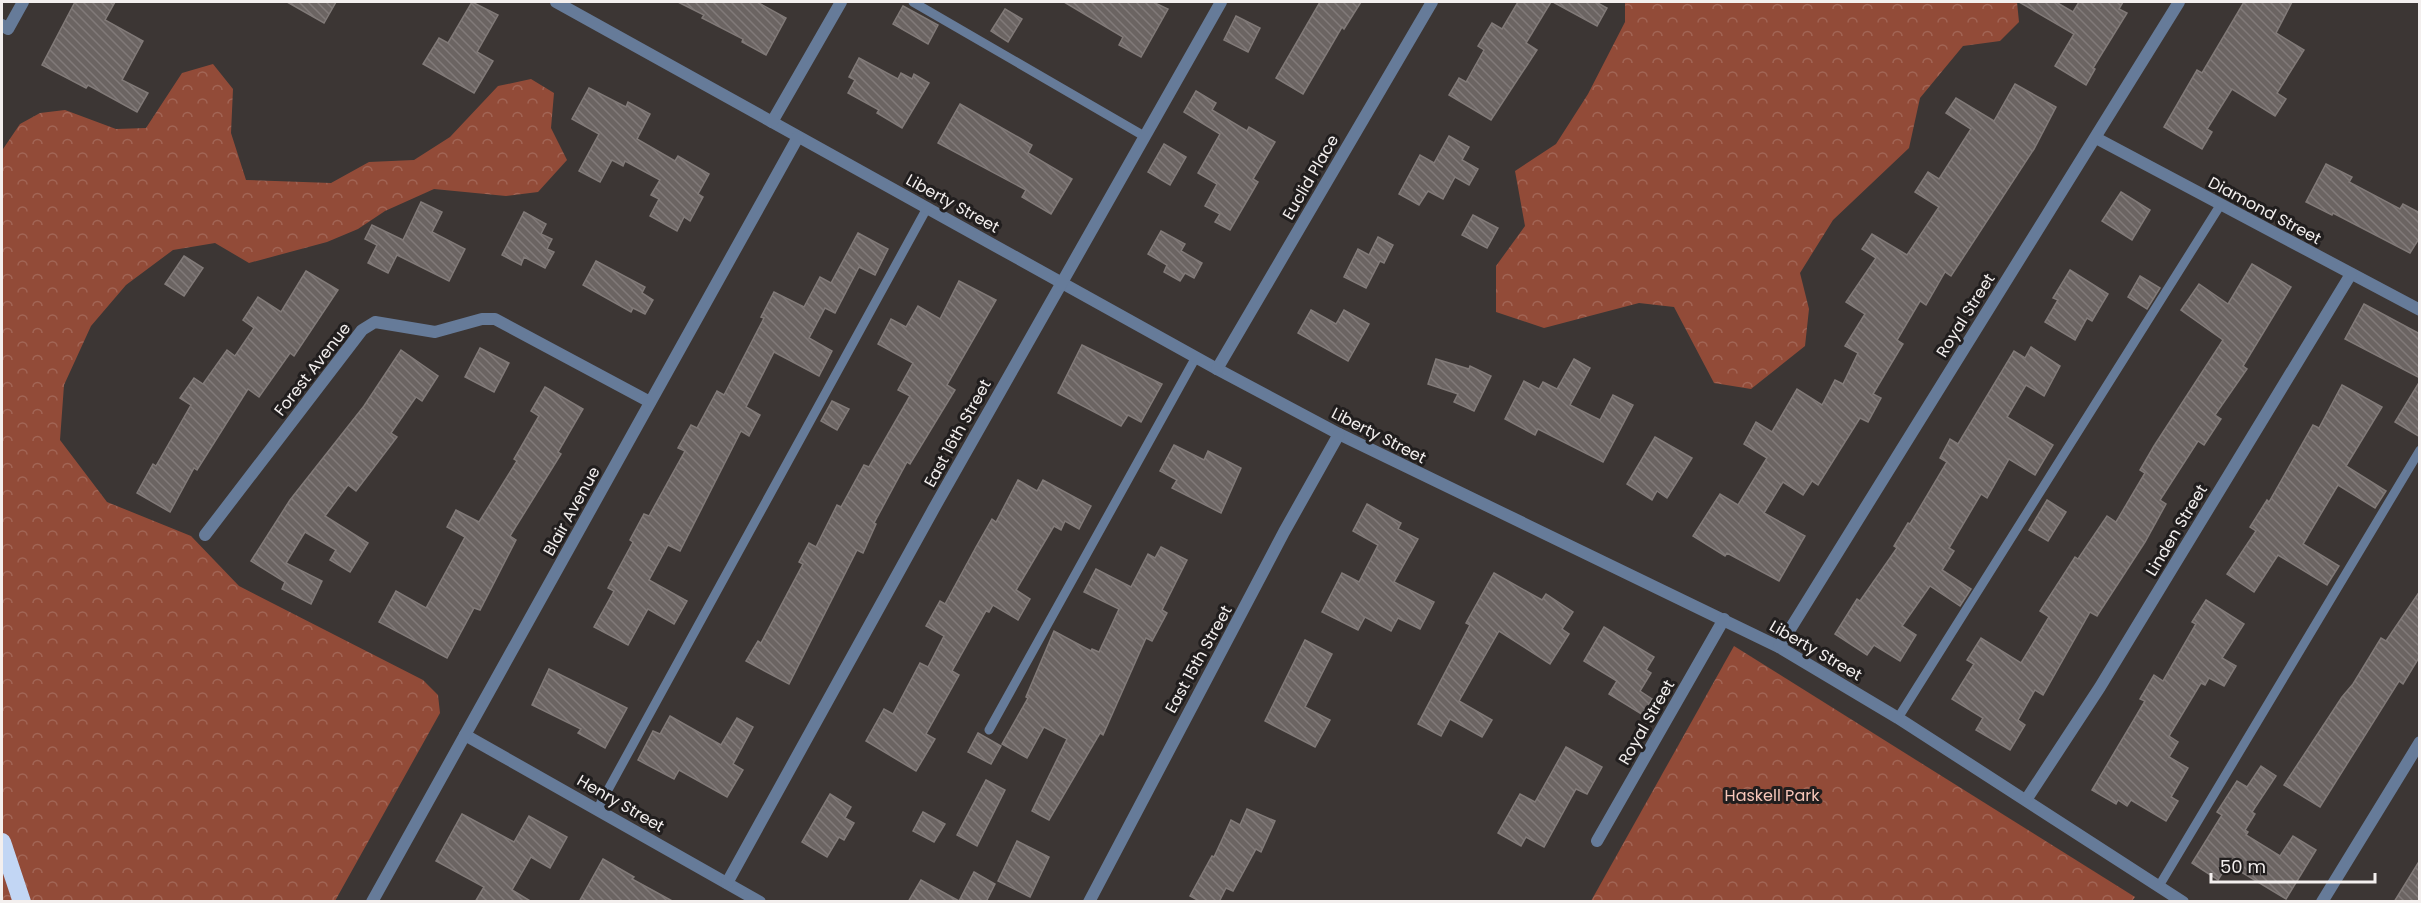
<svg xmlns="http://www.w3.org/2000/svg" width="2421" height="903" viewBox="0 0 2421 903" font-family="Poppins,sans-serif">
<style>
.forest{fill:url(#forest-crowns)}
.building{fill:url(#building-back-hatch);stroke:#817a78;stroke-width:1.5}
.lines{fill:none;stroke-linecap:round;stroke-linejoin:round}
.lane{stroke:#667b99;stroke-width:9}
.street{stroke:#667b99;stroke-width:12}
.highway{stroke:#c2d6f4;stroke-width:18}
.labels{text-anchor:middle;stroke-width:6;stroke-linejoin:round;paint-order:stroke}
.street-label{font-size:16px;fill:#f3efee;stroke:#211e1e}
.park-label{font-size:16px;fill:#f8c7ba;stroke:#211e1e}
</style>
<defs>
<pattern id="forest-crowns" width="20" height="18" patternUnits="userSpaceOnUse" patternTransform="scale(1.5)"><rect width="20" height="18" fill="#924b38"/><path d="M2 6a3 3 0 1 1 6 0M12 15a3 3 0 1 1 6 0" fill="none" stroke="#a26555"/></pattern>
<pattern id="building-back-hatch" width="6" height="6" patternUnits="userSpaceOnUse" patternTransform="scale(1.5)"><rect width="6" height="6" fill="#6b6462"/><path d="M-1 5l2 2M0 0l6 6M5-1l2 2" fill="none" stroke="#817a79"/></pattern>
</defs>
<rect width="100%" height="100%" fill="#3c3634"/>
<g class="forest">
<polygon points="1625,2 2017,2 2019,22 2000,41 1963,46 1920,98 1909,148 1833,220 1800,273 1809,309 1805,346 1751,389 1714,383 1674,307 1639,303 1544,328 1496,312 1496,266 1525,226 1515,171 1556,144 1588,94 1625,22"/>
<polygon points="213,64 233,89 231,133 246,180 331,183 369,162 414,160 450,137 498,86 531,79 554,93 551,128 567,160 538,192 506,196 434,189 385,211 358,229 327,242 249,263 215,243 173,250 126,285 91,326 64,385 60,440 107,502 191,536 239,586 423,680 438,695 440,713 335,901 2,902 3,149 20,124 40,113 65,110 116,129 146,128 182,73"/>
<polygon points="1734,646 2135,897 2132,901 1591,901"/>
</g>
<g class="building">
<polygon points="75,2 115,2 105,20 143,41 122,80 148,93 137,112 88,85 86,88 42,65"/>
<polygon points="287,2 336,2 324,23"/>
<polygon points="472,2 498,15 477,52 493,61 474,93 423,64 439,38 448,43"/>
<polygon points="678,2 757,2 786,18 766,55 742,42 743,39 702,18 704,15"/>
<polygon points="1064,2 1153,2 1168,9 1141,57 1119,45 1123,37"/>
<polygon points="1320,2 1361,2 1344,29 1342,27 1303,94 1276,78"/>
<polygon points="1518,2 1551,2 1526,43 1537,50 1491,120 1449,95 1459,78 1466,82 1484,50 1478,46 1492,23 1502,29"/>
<polygon points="1553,2 1596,2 1607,8 1597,26"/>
<polygon points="2019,2 2056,2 2073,12 2079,2 2123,2 2119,9 2127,13 2093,68 2095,69 2086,85 2055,66 2074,34"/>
<polygon points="2244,2 2292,2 2276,33 2304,50 2277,93 2286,99 2275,116 2232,89 2207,129 2212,132 2202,149 2164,127 2197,70 2202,73"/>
<polygon points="903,6 938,25 928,44 893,24"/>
<polygon points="1005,9 1022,19 1008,42 991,31"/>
<polygon points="1236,16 1260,28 1248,52 1224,40"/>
<polygon points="859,58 898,79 901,73 912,79 914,74 929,83 902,128 877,113 879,110 848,93 855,80 849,77"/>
<polygon points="2015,84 2056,107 2034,149 1951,276 1945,272 1926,305 1920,301 1897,340 1903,344 1873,394 1881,398 1868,422 1860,418 1818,485 1812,481 1803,495 1783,482 1764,513 1805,536 1779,581 1727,553 1725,556 1693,536 1720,494 1738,505 1767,458 1744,444 1756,422 1772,432 1797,389 1822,405 1835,380 1843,384 1858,353 1845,346 1865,314 1846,302 1876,258 1862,249 1872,234 1907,255 1939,207 1915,192 1928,172 1939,179 1971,129 1946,113 1956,98 1994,121"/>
<polygon points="589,88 626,107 628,102 650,114 637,139 675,161 678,156 709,174 698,194 703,197 690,221 684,217 677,231 650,216 659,199 651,195 660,180 625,161 623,166 612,160 600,182 579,171 599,134 572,119"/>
<polygon points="1196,91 1216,103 1212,110 1247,131 1249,127 1275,142 1253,179 1258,182 1230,230 1215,222 1220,214 1205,206 1217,184 1198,173 1220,134 1184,112"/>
<polygon points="960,104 1032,145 1028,153 1072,179 1051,214 1022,197 1026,190 938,143"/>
<polygon points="1449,136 1469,147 1462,160 1478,169 1469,185 1455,177 1443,199 1428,191 1419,205 1399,194 1420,155 1434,163"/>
<polygon points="1164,144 1186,157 1170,185 1148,172"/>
<polygon points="2326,164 2352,177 2349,182 2400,209 2403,204 2420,213 2420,237 2410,253 2333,213 2332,215 2306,202"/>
<polygon points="2121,192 2150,210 2132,240 2102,221"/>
<polygon points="421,202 442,212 432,232 465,249 449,281 397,255 388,273 368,263 377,245 365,239 372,225 403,240"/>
<polygon points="524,212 546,224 541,234 552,239 547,249 554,252 545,268 524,257 521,265 502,255"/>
<polygon points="1473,215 1498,228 1487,248 1462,235"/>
<polygon points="1161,231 1185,244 1181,251 1202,263 1194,278 1185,273 1180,281 1164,272 1167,265 1148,254"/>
<polygon points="858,233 888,249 875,275 859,267 835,313 825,308 809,338 832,351 819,376 774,352 746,407 760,415 749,436 741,431 680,551 668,545 649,580 687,601 674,624 648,609 628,645 594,627 614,591 608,588 633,542 630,540 644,514 649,516 685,451 678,448 691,425 697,428 717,391 724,395 764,318 761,317 774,292 804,307 820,277 831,283"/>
<polygon points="1378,237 1393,245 1384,263 1380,261 1366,288 1344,277 1358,249 1369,255"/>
<polygon points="184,256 203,268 184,296 165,284"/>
<polygon points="596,261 645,287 642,293 653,300 645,314 633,308 631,312 583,285"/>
<polygon points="2252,264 2291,287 2243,366 2247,369 2215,415 2221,419 2204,445 2198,441 2160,500 2166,504 2145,542 2097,616 2090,612 2043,695 2035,690 2018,720 2025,725 2010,750 1976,730 1983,718 1952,699 1974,664 1967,660 1981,638 2021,663 2049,617 2040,611 2075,557 2078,559 2107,516 2116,522 2145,473 2140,470 2154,446 2223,340 2181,310 2199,284 2228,304"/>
<polygon points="2070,270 2108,294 2092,321 2087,318 2075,340 2045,322 2058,300 2053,298"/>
<polygon points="306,271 338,290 294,356 290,353 259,397 248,389 197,470 194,468 170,512 137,493 153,464 156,466 191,405 180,398 194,378 203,384 227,350 235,356 254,328 243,320 258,297 281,312"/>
<polygon points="2140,276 2160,288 2147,309 2128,297"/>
<polygon points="959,281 996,300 947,385 955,390 910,464 907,462 874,523 876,524 863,553 857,550 789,684 746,661 758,641 761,643 803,564 799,562 809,543 816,547 837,505 841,507 864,465 869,467 910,396 898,390 913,363 878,344 891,319 906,327 918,306 940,319"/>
<polygon points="2364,304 2420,334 2420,378 2345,339"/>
<polygon points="1311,310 1336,324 1344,310 1369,324 1348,361 1298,333"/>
<polygon points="1082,345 1162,384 1141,422 1128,415 1121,426 1058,393"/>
<polygon points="2031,347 2060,366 2044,396 2026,385 2007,417 2053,445 2035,475 2009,459 1987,498 1981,494 1949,548 1954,551 1942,570 1971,589 1960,606 1930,586 1902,626 1916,635 1900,661 1874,645 1867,655 1835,634 1857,599 1860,601 1897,548 1894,546 1908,523 1910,524 1947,462 1940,458 1950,439 1958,444 2014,351 2025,358"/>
<polygon points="480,348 509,363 494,392 465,377"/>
<polygon points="401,350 438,376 422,401 416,397 391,433 397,437 356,491 348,485 325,516 368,543 350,572 330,560 336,550 305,532 286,563 322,581 311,604 282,589 285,582 251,561 290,500 364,406"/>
<polygon points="1436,359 1469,369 1470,366 1491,376 1474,411 1454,402 1458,394 1428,384"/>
<polygon points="1574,359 1590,368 1570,405 1600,420 1613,395 1633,405 1603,462 1538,429 1535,435 1505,419 1524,381 1539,389 1543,382 1557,389"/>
<polygon points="2420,381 2420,437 2395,422"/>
<polygon points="2342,385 2382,407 2346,466 2386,491 2375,508 2338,485 2303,544 2339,566 2327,585 2278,555 2254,592 2227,574 2256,531 2250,527 2267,500 2269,502 2313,425 2319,428"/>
<polygon points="545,387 583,409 558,452 561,454 510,536 516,540 480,610 474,608 447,658 379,622 396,591 426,608 465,537 447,527 456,510 479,522 517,461 514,459 539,416 531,411"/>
<polygon points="832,401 849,409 837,430 821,421"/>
<polygon points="1655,437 1692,458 1667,498 1657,491 1652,500 1627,484"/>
<polygon points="1174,445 1204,460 1208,451 1241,468 1221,513 1172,488 1177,480 1160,471"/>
<polygon points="1018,480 1037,491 1043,480 1091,506 1079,529 1065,521 1061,530 1054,526 1016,590 1030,599 1018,620 993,605 989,612 986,611 952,671 959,675 926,734 935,739 916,771 866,741 884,709 893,714 920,663 928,667 944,636 926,626 940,601 945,604 976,547 992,519 996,522"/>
<polygon points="2047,500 2066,512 2048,541 2029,530"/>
<polygon points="1367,504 1401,523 1398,529 1418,539 1394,582 1434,602 1420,629 1398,618 1391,631 1365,617 1358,630 1322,612 1342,573 1359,582 1378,545 1353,531"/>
<polygon points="1161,547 1187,560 1162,610 1167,613 1152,641 1146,638 1103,735 1100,733 1049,820 1032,811 1067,739 1044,727 1027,758 1002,744 1028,698 1026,697 1054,631 1091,651 1092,649 1099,652 1119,609 1084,592 1096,569 1131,587 1148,554 1155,558"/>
<polygon points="1494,573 1542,600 1546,594 1573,612 1562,629 1569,634 1550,664 1499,631 1459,701 1492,720 1482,737 1450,719 1441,736 1418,724 1470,625 1466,623"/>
<polygon points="2420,591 2420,656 2403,684 2399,681 2320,807 2284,785 2342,697 2353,684 2381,638 2386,641"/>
<polygon points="2206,600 2244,624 2222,658 2236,666 2224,686 2209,678 2205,685 2201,683 2169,736 2178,742 2169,757 2188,768 2171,797 2178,801 2166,821 2131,800 2127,806 2118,800 2116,804 2092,790 2145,701 2140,699 2154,675 2163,681 2196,624 2192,622"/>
<polygon points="1604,627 1654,657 1646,670 1651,673 1640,691 1652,699 1643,715 1609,694 1617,681 1584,661"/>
<polygon points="1305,640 1332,654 1305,707 1330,720 1315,747 1265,721"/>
<polygon points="549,669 627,708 605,748 578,733 581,729 532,705"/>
<polygon points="670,716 721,745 737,718 753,727 733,764 743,770 727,797 679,770 674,779 638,760 653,731 660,734"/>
<polygon points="978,733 1001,746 991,764 968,752"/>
<polygon points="1566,747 1602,767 1587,794 1576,789 1544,847 1526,837 1521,846 1498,833 1520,794 1535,802"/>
<polygon points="2261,766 2276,776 2252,812 2255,814 2245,830 2248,832 2246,835 2280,856 2293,836 2316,850 2286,899 2228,864 2218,880 2192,863 2222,815 2217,812 2237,781 2247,787"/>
<polygon points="986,780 1005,790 977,846 957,835"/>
<polygon points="830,794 851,807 845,818 854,823 844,840 839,837 827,857 802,842"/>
<polygon points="1247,809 1275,821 1261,852 1256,849 1233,891 1226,888 1219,902 1201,902 1190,896 1212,856 1214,857 1231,820 1240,825"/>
<polygon points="923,812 945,824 934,842 913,831"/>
<polygon points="462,814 514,842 529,816 567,837 550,868 531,857 512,890 532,902 475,902 484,887 436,861"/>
<polygon points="1017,841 1049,857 1030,897 998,881"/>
<polygon points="603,859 634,877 632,879 674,902 579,902"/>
<polygon points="2420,860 2420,902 2394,902"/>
<polygon points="974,872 995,884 986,902 908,902 921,880 959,901"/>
</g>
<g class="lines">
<g class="lane">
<polyline points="913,2 1144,136"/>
<polyline points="1898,718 2221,204"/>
<polyline points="989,730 1196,357"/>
<polyline points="598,808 927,208"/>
<polyline points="2159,886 2420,450"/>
</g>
<g class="street">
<polyline points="556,2 1217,369 1339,434 1779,647 1898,718 2183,902"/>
<polyline points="2,25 8,29 23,2"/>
<polyline points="772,122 841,2"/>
<polyline points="2096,138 2420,310"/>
<polyline points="1217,369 1432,2"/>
<polyline points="205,535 362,330 375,322 435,332 482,319 495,319 650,402"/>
<polyline points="1779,647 2179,2"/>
<polyline points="465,735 760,902"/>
<polyline points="2026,800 2100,687 2351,274"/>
<polyline points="1597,841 1724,619"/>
<polyline points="727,883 933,510 1221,2"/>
<polyline points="372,902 798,137"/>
<polyline points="1089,902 1284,532 1339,434"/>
<polyline points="2322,902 2420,742"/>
</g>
<polyline class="highway" points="2,842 22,902"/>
</g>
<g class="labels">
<g class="street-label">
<text transform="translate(1310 177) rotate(-60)" y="6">Euclid Place</text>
<text transform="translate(953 203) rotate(29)" y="6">Liberty Street</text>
<text transform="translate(2265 210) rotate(28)" y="6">Diamond Street</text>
<text transform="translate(1965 315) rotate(-58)" y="6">Royal Street</text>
<text transform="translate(312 369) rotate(-52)" y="6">Forest Avenue</text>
<text transform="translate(957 433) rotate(-61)" y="6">East 16th Street</text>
<text transform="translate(1379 435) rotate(27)" y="6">Liberty Street</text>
<text transform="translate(571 511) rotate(-61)" y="6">Blair Avenue</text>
<text transform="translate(2176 530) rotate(-59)" y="6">Linden Street</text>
<text transform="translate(1816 650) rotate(30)" y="6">Liberty Street</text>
<text transform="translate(1198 659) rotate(-61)" y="6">East 15th Street</text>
<text transform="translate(1646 722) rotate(-60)" y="6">Royal Street</text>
<text transform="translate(621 803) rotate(30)" y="6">Henry Street</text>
</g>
<g class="park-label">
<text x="1772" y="801">Haskell Park</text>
</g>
</g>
<rect width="2421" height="903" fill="none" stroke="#f3efee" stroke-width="6"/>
<path d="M2211 873v9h164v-9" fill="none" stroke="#f3efee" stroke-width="3"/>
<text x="2220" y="873" font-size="18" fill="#f3efee" stroke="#211e1e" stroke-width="4.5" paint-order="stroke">50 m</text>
</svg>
